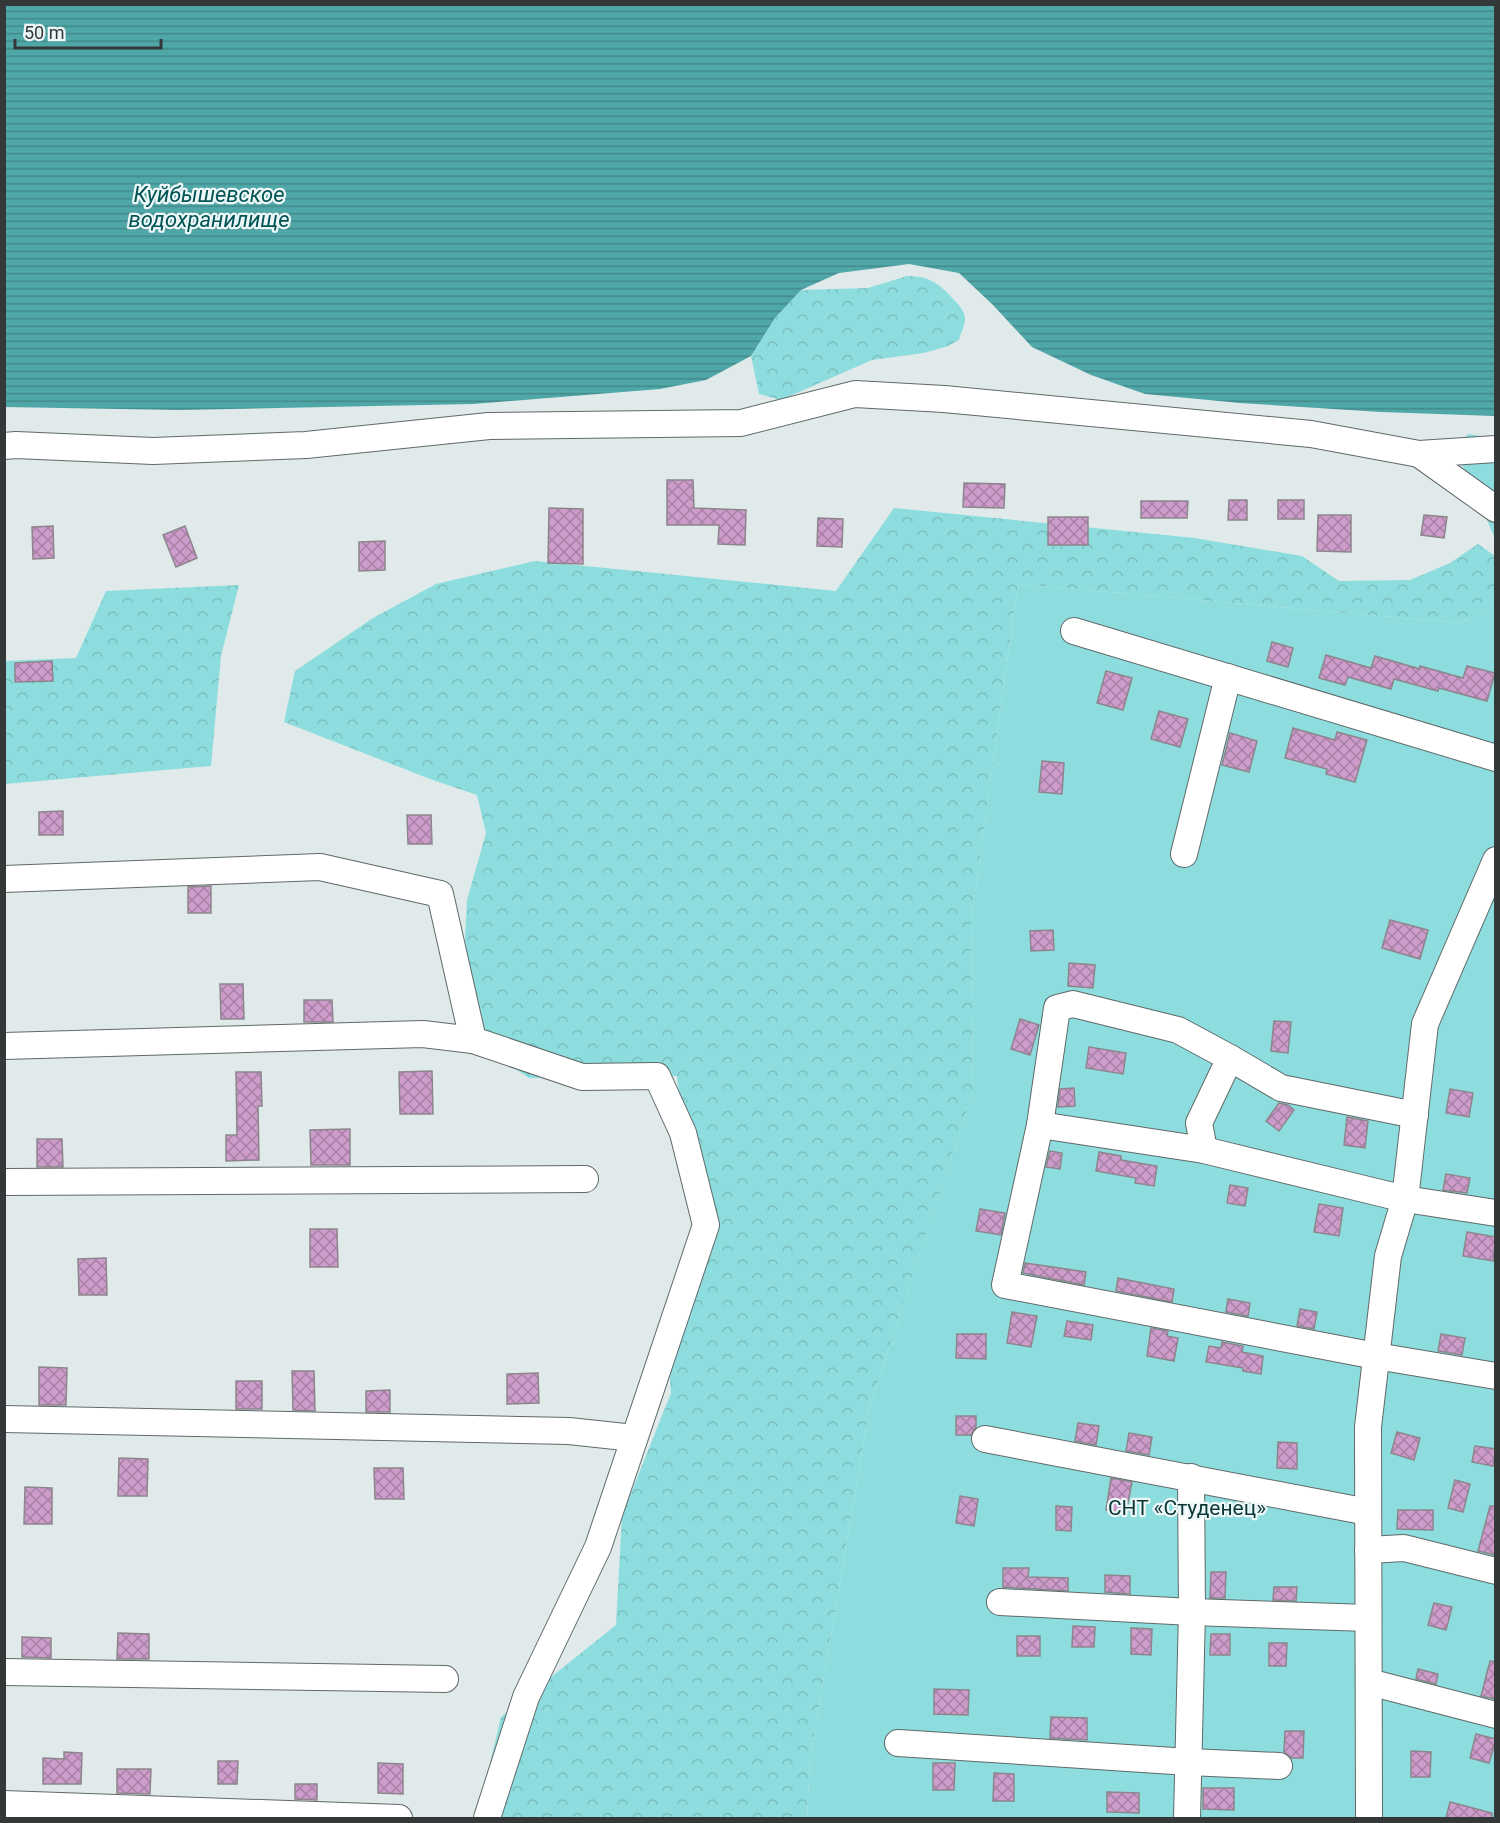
<svg xmlns="http://www.w3.org/2000/svg" width="1500" height="1823" viewBox="0 0 1500 1823" font-family="Roboto,sans-serif">
<style>
.green{fill:#8dddde}
.forest{fill:url(#forest-crowns)}
.water{fill:url(#water-rules)}
.building{fill:url(#building-cross-hatch);stroke:#8c868c;stroke-width:1.5}
.lines{fill:none;stroke-linecap:round;stroke-linejoin:round}
.minor-casing{stroke:#606969;stroke-width:28}
.minor{stroke:#fff;stroke-width:26}
.labels{text-anchor:middle;stroke-width:4.5;stroke-linejoin:round;paint-order:stroke}
.park-label{font-size:21px;fill:#0c3738;stroke:#edf7f7}
.water-label{font-size:22px;font-style:italic;fill:#005455;stroke:#edf7f7}
</style>
<defs>
<pattern id="forest-crowns" width="20" height="18" patternUnits="userSpaceOnUse" patternTransform="scale(1.5)"><rect width="20" height="18" fill="#8dddde"/><path d="M2 6a3 3 0 1 1 6 0M12 15a3 3 0 1 1 6 0" fill="none" stroke="#7abebf"/></pattern>
<pattern id="water-rules" width="6" height="5" patternUnits="userSpaceOnUse" patternTransform="scale(1.5)"><rect width="6" height="5" fill="#4fa7a8"/><path d="M0 2.5h6" fill="none" stroke="#42898a"/></pattern>
<pattern id="building-cross-hatch" width="8" height="8" patternUnits="userSpaceOnUse" patternTransform="scale(1.5)"><rect width="8" height="8" fill="#cd9cca"/><path d="M0 0l8 8M0 8l8-8" fill="none" stroke="#a780a5"/></pattern>
</defs>
<rect width="100%" height="100%" fill="#e0eaea"/>
<g class="green">
<polygon points="1468,434 1495,438 1495,538 1455,450"/>
<polygon points="1018,584 1460,623 1495,605 1495,1818 807,1818 810,1759 870,1405 973,1092 971,921"/>
</g>
<g class="forest">
<path d="M907 276C930 276 940 284 955 301 959 305 964 311 965 317 966 324 960 334 959 340L948 346 924 353 872 360 781 400 759 394 751 356 775 318 801 290 868 288Z"/>
<polygon points="894,508 1195,538 1302,556 1339,581 1410,580 1450,563 1478,544 1495,556 1495,605 1460,623 1018,584 971,921 973,1092 870,1405 810,1759 807,1818 477,1818 501,1717 616,1625 622,1516 671,1393 666,1327 700,1283 677,1076 529,1078 473,1040 465,937 467,900 486,833 477,795 430,779 284,722 295,671 373,618 436,584 535,561 836,591"/>
<polygon points="239,585 221,656 211,766 5,784 4,661 76,658 106,591"/>
</g>
<polygon class="water" points="5,4 1495,5 1495,416 1381,412 1240,403 1145,394 1091,375 1032,347 993,305 959,273 909,264 839,273 801,290 775,318 751,356 706,380 660,389 473,404 179,410 5,407"/>
<g class="building">
<polygon points="667,480 693,480 694,508 746,510 745,545 718,544 719,525 667,525"/>
<polygon points="964,483 1005,484 1004,508 963,507"/>
<polygon points="1229,500 1247,500 1247,520 1228,520"/>
<rect x="1278" y="500" width="26" height="19"/>
<polygon points="1141,501 1188,501 1187,518 1141,518"/>
<polygon points="549,508 583,509 583,564 548,563"/>
<polygon points="1318,515 1351,515 1351,552 1317,551"/>
<polygon points="1424,515 1447,517 1444,538 1421,535"/>
<rect x="1048" y="517" width="40" height="28"/>
<polygon points="818,518 843,519 842,547 817,546"/>
<polygon points="53,526 54,558 33,559 32,527"/>
<polygon points="185,526 197,558 176,567 163,535"/>
<polygon points="385,541 385,570 359,571 359,542"/>
<polygon points="1272,642 1293,648 1288,667 1267,661"/>
<polygon points="1326,655 1371,668 1375,656 1420,669 1420,666 1463,678 1467,666 1495,673 1487,701 1439,688 1438,691 1394,679 1391,689 1348,677 1345,685 1319,678"/>
<polygon points="52,661 53,681 15,682 15,663"/>
<polygon points="1106,671 1132,678 1123,710 1097,703"/>
<polygon points="1159,711 1188,719 1180,747 1151,739"/>
<polygon points="1293,728 1335,740 1337,732 1367,740 1355,782 1326,774 1327,769 1285,758"/>
<polygon points="1230,733 1257,741 1249,772 1222,765"/>
<polygon points="1042,761 1064,763 1062,794 1039,792"/>
<polygon points="63,811 63,835 39,835 39,812"/>
<polygon points="407,815 431,815 432,844 408,844"/>
<polygon points="211,886 211,913 188,913 188,887"/>
<polygon points="1390,920 1428,930 1420,959 1382,948"/>
<polygon points="1053,930 1054,950 1031,951 1030,931"/>
<polygon points="1069,963 1095,965 1093,988 1068,986"/>
<polygon points="220,984 243,984 244,1019 221,1019"/>
<polygon points="304,1000 332,1000 333,1022 304,1022"/>
<polygon points="1020,1019 1039,1025 1030,1055 1011,1049"/>
<polygon points="1274,1021 1291,1022 1288,1053 1271,1051"/>
<polygon points="1089,1047 1126,1053 1123,1074 1086,1068"/>
<polygon points="432,1071 433,1114 400,1114 399,1072"/>
<polygon points="236,1072 261,1072 262,1106 258,1106 259,1160 226,1161 226,1135 237,1135"/>
<polygon points="1074,1088 1075,1106 1058,1107 1060,1089"/>
<polygon points="1450,1089 1473,1093 1469,1117 1446,1113"/>
<polygon points="1279,1103 1288,1105 1294,1110 1279,1131 1266,1121"/>
<polygon points="1347,1117 1368,1121 1365,1148 1344,1145"/>
<polygon points="350,1129 350,1165 311,1165 310,1130"/>
<polygon points="37,1139 62,1139 63,1167 37,1167"/>
<polygon points="1050,1151 1062,1153 1060,1169 1046,1167"/>
<polygon points="1099,1152 1121,1156 1121,1160 1157,1166 1154,1186 1135,1183 1136,1178 1096,1171"/>
<polygon points="1446,1174 1470,1178 1467,1193 1443,1190"/>
<polygon points="1230,1185 1248,1188 1245,1206 1227,1203"/>
<polygon points="1319,1204 1343,1208 1339,1236 1314,1232"/>
<polygon points="980,1209 1005,1213 1001,1235 976,1231"/>
<polygon points="310,1229 337,1229 338,1267 310,1267"/>
<polygon points="1467,1232 1496,1237 1493,1261 1463,1256"/>
<polygon points="106,1258 107,1295 79,1295 78,1259"/>
<polygon points="1025,1263 1086,1272 1084,1285 1023,1273"/>
<polygon points="1118,1278 1174,1289 1172,1302 1116,1291"/>
<polygon points="1228,1299 1250,1303 1248,1316 1226,1312"/>
<polygon points="1300,1309 1317,1312 1314,1329 1297,1326"/>
<polygon points="1012,1312 1037,1316 1031,1347 1007,1343"/>
<polygon points="1067,1321 1093,1325 1091,1340 1064,1336"/>
<polygon points="1151,1328 1168,1331 1167,1336 1178,1338 1174,1361 1147,1356"/>
<polygon points="957,1334 986,1334 986,1359 956,1358"/>
<polygon points="1441,1334 1465,1338 1462,1355 1438,1351"/>
<polygon points="1222,1342 1243,1346 1242,1352 1263,1356 1261,1374 1243,1371 1243,1368 1206,1362 1209,1346 1221,1348"/>
<polygon points="39,1367 67,1368 66,1405 39,1405"/>
<polygon points="292,1371 314,1371 315,1411 293,1410"/>
<polygon points="538,1373 539,1403 507,1404 507,1374"/>
<rect x="236" y="1381" width="26" height="28"/>
<polygon points="390,1390 390,1412 366,1412 366,1391"/>
<polygon points="956,1416 976,1416 976,1427 971,1435 956,1435"/>
<polygon points="1078,1423 1099,1426 1096,1445 1075,1441"/>
<polygon points="1397,1432 1420,1438 1414,1460 1391,1453"/>
<polygon points="1129,1433 1152,1437 1149,1455 1126,1451"/>
<polygon points="1278,1442 1297,1443 1297,1469 1277,1468"/>
<polygon points="1475,1446 1496,1449 1493,1466 1472,1462"/>
<polygon points="119,1458 148,1459 147,1496 118,1496"/>
<polygon points="374,1468 403,1468 404,1499 375,1499"/>
<polygon points="1111,1478 1132,1482 1126,1513 1106,1510"/>
<polygon points="1455,1480 1470,1484 1463,1512 1448,1508"/>
<polygon points="25,1487 52,1488 52,1524 24,1524"/>
<polygon points="960,1496 978,1499 974,1526 956,1523"/>
<polygon points="1056,1506 1072,1507 1071,1531 1056,1530"/>
<polygon points="1490,1506 1496,1506 1496,1555 1478,1551"/>
<polygon points="1398,1510 1433,1510 1433,1530 1397,1529"/>
<polygon points="1003,1568 1029,1568 1028,1577 1068,1578 1068,1591 1003,1587"/>
<polygon points="1211,1572 1226,1572 1225,1598 1210,1598"/>
<polygon points="1105,1575 1130,1576 1130,1594 1105,1592"/>
<polygon points="1274,1587 1297,1587 1296,1601 1273,1600"/>
<polygon points="1434,1603 1452,1607 1446,1630 1428,1625"/>
<polygon points="1073,1626 1095,1627 1094,1647 1072,1647"/>
<polygon points="1131,1628 1152,1629 1151,1655 1131,1654"/>
<polygon points="118,1633 149,1634 149,1659 117,1659"/>
<polygon points="1211,1634 1230,1634 1230,1655 1210,1655"/>
<rect x="1017" y="1636" width="23" height="20"/>
<polygon points="22,1637 51,1638 51,1658 22,1657"/>
<polygon points="1269,1643 1287,1643 1286,1666 1269,1666"/>
<polygon points="1490,1661 1496,1662 1496,1699 1481,1696"/>
<polygon points="1418,1669 1438,1674 1436,1684 1416,1679"/>
<polygon points="934,1689 969,1690 968,1715 934,1714"/>
<polygon points="1051,1717 1087,1718 1087,1740 1050,1738"/>
<polygon points="1285,1731 1304,1731 1303,1758 1292,1758 1284,1752"/>
<polygon points="1476,1734 1496,1739 1489,1763 1470,1758"/>
<polygon points="1411,1751 1431,1752 1430,1777 1411,1777"/>
<polygon points="64,1752 82,1753 81,1784 43,1784 43,1758 64,1759"/>
<polygon points="218,1761 238,1761 237,1784 218,1784"/>
<polygon points="378,1763 403,1764 403,1794 378,1793"/>
<polygon points="933,1763 955,1763 954,1790 933,1790"/>
<polygon points="117,1769 151,1769 150,1794 117,1793"/>
<polygon points="994,1773 1014,1774 1014,1801 993,1801"/>
<polygon points="295,1784 317,1784 317,1800 295,1799"/>
<polygon points="1203,1788 1234,1788 1234,1810 1203,1809"/>
<polygon points="1107,1792 1139,1793 1139,1813 1107,1812"/>
<polygon points="1450,1802 1492,1813 1492,1818 1446,1818"/>
</g>
<g class="lines">
<defs>
<g id="minor">
<polyline points="4,446 16,445 153,451 306,445 489,426 741,423 855,394 944,399 1311,434 1419,454 1496,449"/>
<polyline points="1419,454 1496,509"/>
<polyline points="1074,631 1496,758"/>
<polyline points="1184,854 1228,677"/>
<polyline points="1496,860 1425,1024 1405,1199 1204,1150 1040,1125 1005,1285 1376,1356 1496,1376"/>
<polyline points="4,879 320,867 440,894 473,1040 582,1077 657,1076 683,1133 706,1225 598,1547 526,1697 487,1818"/>
<polyline points="4,1046 423,1034 473,1040"/>
<polyline points="1230,1058 1281,1088 1415,1115"/>
<polyline points="1040,1125 1057,1008 1073,1004 1178,1030 1230,1058 1199,1123 1204,1150"/>
<polyline points="4,1182 585,1179"/>
<polyline points="4,1419 569,1431 634,1438"/>
<polyline points="985,1439 1368,1512"/>
<polyline points="1368,1550 1404,1548 1496,1571"/>
<polyline points="1000,1602 1192,1612 1368,1618"/>
<polyline points="4,1672 445,1679"/>
<polyline points="1369,1682 1496,1715"/>
<polyline points="898,1743 1189,1762 1279,1766"/>
<polyline points="4,1804 399,1818"/>
<polyline points="1187,1818 1192,1612 1191,1477"/>
<polyline points="1369,1818 1368,1427 1388,1256 1405,1199 1496,1213"/>
</g>
</defs>
<use href="#minor" class="minor-casing"/>
<use href="#minor" class="minor"/>
</g>
<g class="labels">
<g class="park-label">
<text x="1187" y="1515">СНТ «Студенец»</text>
</g>
<g class="water-label">
<text x="209" y="202">Куйбышевское<tspan x="209" dy="25">водохранилище</tspan></text>
</g>
</g>
<rect width="1500" height="1823" fill="none" stroke="#343838" stroke-width="12"/>
<path d="M15 39v9h146v-9" fill="none" stroke="#343838" stroke-width="3"/>
<text x="24" y="39" font-size="18" fill="#343838" stroke="#edf7f7" stroke-width="4.5" paint-order="stroke">50 m</text>
</svg>
